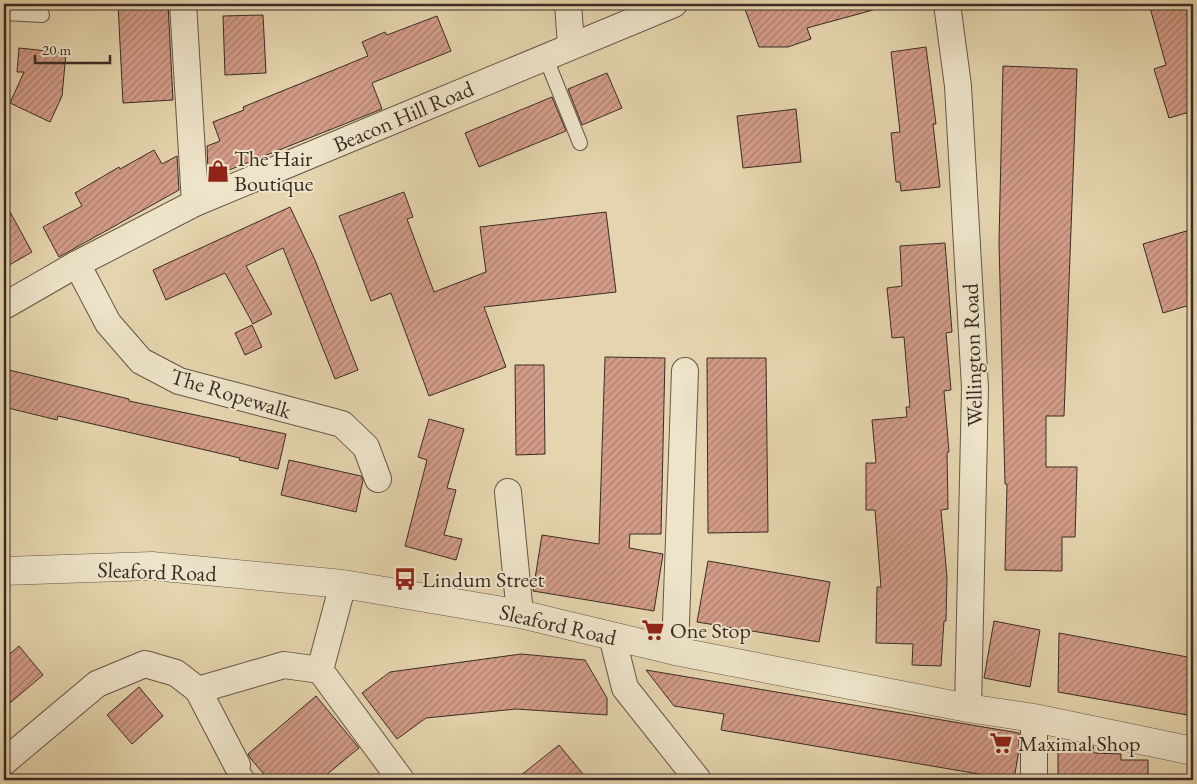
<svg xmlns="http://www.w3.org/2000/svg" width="1197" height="784" viewBox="0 0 1197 784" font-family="'EB Garamond',serif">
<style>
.building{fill:url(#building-hatch);stroke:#3a2c25}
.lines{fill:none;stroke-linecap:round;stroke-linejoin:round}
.service-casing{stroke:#655647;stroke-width:16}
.minor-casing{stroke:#655647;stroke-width:28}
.tertiary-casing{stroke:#655647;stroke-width:29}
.service{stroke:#eee4ca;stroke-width:14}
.minor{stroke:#eee4ca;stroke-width:26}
.tertiary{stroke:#eee4ca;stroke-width:28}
.labels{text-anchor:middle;stroke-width:4;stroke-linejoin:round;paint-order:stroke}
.street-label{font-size:22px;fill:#3a2c25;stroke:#eee4ca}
.poi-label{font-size:22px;fill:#3a2c25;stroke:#eee4ca;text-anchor:start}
</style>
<defs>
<pattern id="building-hatch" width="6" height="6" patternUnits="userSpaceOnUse" patternTransform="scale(1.25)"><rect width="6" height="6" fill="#d39c88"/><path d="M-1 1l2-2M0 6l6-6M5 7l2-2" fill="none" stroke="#ac7f6f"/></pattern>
</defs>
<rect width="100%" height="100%" fill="#e5d5ae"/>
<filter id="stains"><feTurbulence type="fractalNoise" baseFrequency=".004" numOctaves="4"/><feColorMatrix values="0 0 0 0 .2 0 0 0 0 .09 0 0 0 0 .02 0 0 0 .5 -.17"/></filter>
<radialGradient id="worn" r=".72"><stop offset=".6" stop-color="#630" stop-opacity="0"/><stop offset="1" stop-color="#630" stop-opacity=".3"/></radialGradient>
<g class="building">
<polygon points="118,4 168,4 173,100 123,103"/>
<polygon points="743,4 872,4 873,10 807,28 811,39 788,47 759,47"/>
<polygon points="1149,4 1193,4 1193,111 1169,118 1154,69 1166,65"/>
<polygon points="263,15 266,73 225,75 223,16"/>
<polygon points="437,16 451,51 372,83 382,109 214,176 208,172 207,146 220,141 213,122 244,110 243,107 368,56 362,42 385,32 387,35"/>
<polygon points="926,47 936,124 933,124 940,187 901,191 900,182 896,182 891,133 900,132 891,52"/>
<polygon points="19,48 66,53 62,96 50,122 10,103 24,72 17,72"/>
<polygon points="1003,66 1077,69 1064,416 1046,416 1046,467 1077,467 1075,537 1062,537 1062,571 1005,570 1007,484 1005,484 999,242"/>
<polygon points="607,73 622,108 582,125 568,89"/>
<polygon points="552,97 566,131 479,167 465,133"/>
<polygon points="796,109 801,162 743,168 737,116"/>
<polygon points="154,150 162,164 177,156 179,190 59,257 43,227 82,206 75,193 119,167 120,169"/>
<polygon points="404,192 413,217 407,219 434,292 486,272 480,227 606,212 616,292 484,307 506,367 429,396 391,293 371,301 339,216"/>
<polygon points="4,201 32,252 4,268"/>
<polygon points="290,207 315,260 358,370 335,379 283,248 246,266 272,314 253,324 225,273 166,300 153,270"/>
<polygon points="1193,229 1193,304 1163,313 1143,244"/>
<polygon points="945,243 952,332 946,333 951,390 944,391 949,452 947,452 948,509 941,510 947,578 946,621 944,621 941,666 912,665 913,644 876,643 877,587 881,587 875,510 866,510 866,463 876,463 872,420 907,417 906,407 910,407 904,337 892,338 887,288 902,286 900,246"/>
<polygon points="252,325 262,347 245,355 235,333"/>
<polygon points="605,357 665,358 661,534 630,534 629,548 663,554 654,611 533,591 542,535 599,544"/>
<polygon points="707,358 766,358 768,532 708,533"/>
<polygon points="515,365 544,365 545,454 516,455"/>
<polygon points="9,370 129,399 129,401 286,434 278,469 239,460 240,458 58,416 57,420 4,407 4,393"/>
<polygon points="429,419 464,429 447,488 456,490 444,535 462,539 456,560 405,546 427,460 418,457"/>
<polygon points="289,460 361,476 363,480 356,512 281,495"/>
<polygon points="708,561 830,582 819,642 697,622"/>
<polygon points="994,621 1040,630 1030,687 984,678"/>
<polygon points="1059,633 1193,658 1193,716 1058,692"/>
<polygon points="19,646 43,675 4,708 4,659"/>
<polygon points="521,654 585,660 607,698 607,715 516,709 426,718 397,739 362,693 390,672"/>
<polygon points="646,670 1019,733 1019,749 1014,780 721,730 724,714 674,706"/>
<polygon points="139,687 163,716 132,744 107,715"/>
<polygon points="316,696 359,748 320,780 269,780 251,759 248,754"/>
<polygon points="559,745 588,780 515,780"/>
<polygon points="1058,746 1093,746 1094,753 1121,754 1121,760 1148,760 1148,780 1058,780"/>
</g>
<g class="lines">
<defs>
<g id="service">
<polyline points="4,13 42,15"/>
<polyline points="545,56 580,143"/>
<polyline points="237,765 249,780"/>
</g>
<g id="minor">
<polyline points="183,4 195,203"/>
<polyline points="568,4 571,45"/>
<polyline points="947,4 958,86 975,388 968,708"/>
<polyline points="77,264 108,323 141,361 179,381 342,424 366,447 378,479"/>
<polyline points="4,306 77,264 195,203 674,4"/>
<polyline points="508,492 520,614"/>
<polyline points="612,636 625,688 698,780"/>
<polyline points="675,651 685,371"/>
<polyline points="320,670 401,780"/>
<polyline points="1034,718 1034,780"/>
<polyline points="4,762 97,684 145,664 176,673 198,690"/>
<polyline points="237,765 198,690 284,665 320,670 343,584"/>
</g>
<polyline id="tertiary" points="4,571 152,566 343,584 520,614 675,651 968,708 1034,718 1193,751"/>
</defs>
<use href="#service" class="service-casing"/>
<use href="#minor" class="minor-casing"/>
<use href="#tertiary" class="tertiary-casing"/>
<use href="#service" class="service"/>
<use href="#minor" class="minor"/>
<use href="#tertiary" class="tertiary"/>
</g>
<defs>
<symbol id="shop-bare" viewBox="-9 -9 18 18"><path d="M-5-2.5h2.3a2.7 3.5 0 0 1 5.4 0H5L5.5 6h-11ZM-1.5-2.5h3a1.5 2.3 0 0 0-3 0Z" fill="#8f2418" stroke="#eee4ca" stroke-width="2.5" paint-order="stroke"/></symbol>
<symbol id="bus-bare" viewBox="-9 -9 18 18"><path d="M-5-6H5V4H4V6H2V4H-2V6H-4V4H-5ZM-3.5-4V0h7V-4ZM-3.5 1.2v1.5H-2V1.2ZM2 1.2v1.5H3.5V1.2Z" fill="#8f2418" stroke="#eee4ca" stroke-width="2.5" paint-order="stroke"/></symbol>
<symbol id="supermarket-bare" viewBox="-9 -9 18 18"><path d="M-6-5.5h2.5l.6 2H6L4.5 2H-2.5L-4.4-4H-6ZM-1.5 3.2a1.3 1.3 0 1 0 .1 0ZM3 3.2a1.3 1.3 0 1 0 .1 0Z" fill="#8f2418" stroke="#eee4ca" stroke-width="2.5" paint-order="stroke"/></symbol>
</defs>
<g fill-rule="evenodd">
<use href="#shop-bare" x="202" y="155" width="32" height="32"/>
<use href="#bus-bare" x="389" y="563" width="32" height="32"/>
<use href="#supermarket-bare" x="637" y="614" width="32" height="32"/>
<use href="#supermarket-bare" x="985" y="727" width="32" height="32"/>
</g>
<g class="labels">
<g class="street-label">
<text transform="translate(403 116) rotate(-23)" y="8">Beacon Hill Road</text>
<text transform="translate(972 355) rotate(-92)" y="8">Wellington Road</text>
<text transform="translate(231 393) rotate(17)" y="8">The Ropewalk</text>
<text transform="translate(157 571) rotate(2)" y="8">Sleaford Road</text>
<text transform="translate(558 624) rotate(13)" y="8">Sleaford Road</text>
</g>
<g class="poi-label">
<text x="234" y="166">The Hair<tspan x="234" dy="25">Boutique</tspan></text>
<text x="422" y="587">Lindum Street</text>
<text x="670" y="638">One Stop</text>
<text x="1018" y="751">Maximal Shop</text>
</g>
</g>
<rect width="1197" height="784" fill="none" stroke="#e5d5ae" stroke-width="20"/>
<rect x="5" y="5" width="1187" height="774" fill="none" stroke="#3a2c25" stroke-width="2.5"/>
<rect x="10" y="10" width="1177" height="764" fill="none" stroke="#3a2c25"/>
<path d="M35 55v8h75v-8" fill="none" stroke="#3a2c25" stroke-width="2.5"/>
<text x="42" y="55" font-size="15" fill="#3a2c25" stroke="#eee4ca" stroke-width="4" paint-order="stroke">20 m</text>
<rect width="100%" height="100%" filter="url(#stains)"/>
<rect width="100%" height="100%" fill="url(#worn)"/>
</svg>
